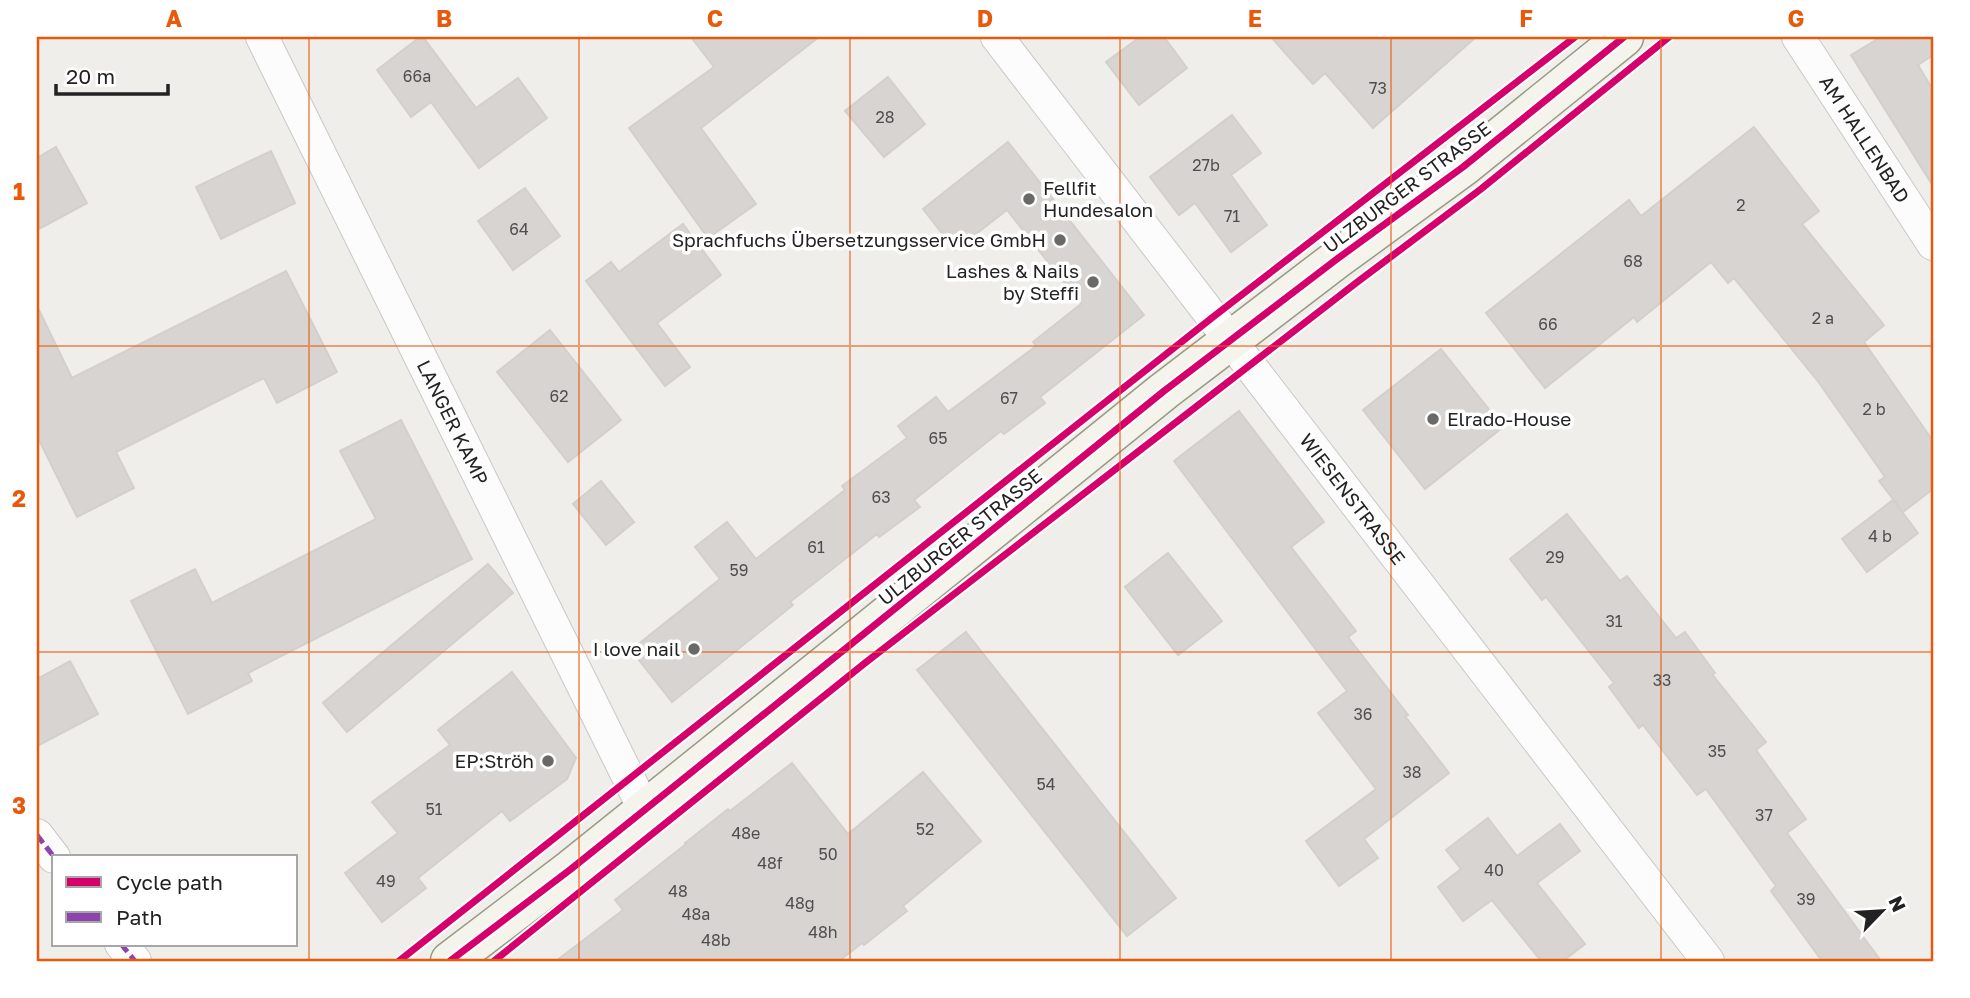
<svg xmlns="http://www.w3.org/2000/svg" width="1970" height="998" viewBox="0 0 1970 998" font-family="'Golos Text',sans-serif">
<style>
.building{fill:#d7d4d2;stroke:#d3d0cc;stroke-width:2}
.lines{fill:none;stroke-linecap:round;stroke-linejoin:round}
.street-casing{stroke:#c9c8c7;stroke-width:34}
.secondary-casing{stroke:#999a82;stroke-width:41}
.street{stroke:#fdfcfc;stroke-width:32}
.secondary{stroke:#f4f4ed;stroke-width:38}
.quiet{stroke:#8e44ad;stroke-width:5;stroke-dasharray:10 5;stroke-linecap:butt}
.cycleway-casing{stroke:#fff;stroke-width:11}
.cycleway{stroke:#d6006c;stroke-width:7}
.grid{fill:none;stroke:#e8590c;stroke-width:2;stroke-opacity:0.55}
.poi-dot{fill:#6a6968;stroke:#fff;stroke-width:2.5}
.labels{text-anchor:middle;stroke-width:7;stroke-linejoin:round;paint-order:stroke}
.number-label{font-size:16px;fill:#4f4e4e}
.street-label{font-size:19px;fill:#222;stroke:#fff}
.poi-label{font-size:19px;fill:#222;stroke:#fff;text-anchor:end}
.neatline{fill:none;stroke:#e8590c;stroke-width:2.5}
.grid-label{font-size:23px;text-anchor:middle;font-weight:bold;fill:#e8590c}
</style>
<rect width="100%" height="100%" fill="#f0eeeb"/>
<g class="building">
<polygon points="420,37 423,37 476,108 518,78 547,118 479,168 431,102 411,117 377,70"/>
<polygon points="691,37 819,37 701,128 756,204 708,238 629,128 714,67"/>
<polygon points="1140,37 1164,37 1187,68 1139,105 1106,62"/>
<polygon points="1271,37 1476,37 1373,128 1325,73 1313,84"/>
<polygon points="1881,37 1933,37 1933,55 1918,65 1933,90 1933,186 1851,55"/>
<polygon points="888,77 925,124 884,157 845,111"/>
<polygon points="1232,115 1261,153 1231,175 1267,225 1231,252 1195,203 1179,215 1150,177"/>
<polygon points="1754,127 1819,211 1802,224 1884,325 1864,342 1933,441 1933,489 1903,512 1879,481 1885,477 1817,380 1734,278 1728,283 1711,262 1637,322 1634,317 1545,388 1486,313 1629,200 1641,216"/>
<polygon points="1008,142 1144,315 1040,397 1045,403 1004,434 1001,431 914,500 920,507 879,537 877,534 790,602 793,605 672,702 631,650 720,579 695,547 727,522 756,559 845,490 842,486 907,438 898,426 936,397 948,412 1036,346 1033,342 1081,304 1007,210 955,250 923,209"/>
<polygon points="56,147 87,203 37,230 37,158"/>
<polygon points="271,151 295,203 221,239 196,187"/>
<polygon points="525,188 560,236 513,270 478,221"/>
<polygon points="683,224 721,275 657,323 690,367 665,386 586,281 611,262 619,272"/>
<polygon points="286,271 337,372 277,403 264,378 116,452 134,488 77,517 37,436 37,306 72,378"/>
<polygon points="550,330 621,420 568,462 497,372"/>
<polygon points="1441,349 1503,427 1425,489 1363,410"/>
<polygon points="1239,411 1324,522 1291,547 1356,631 1348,637 1408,715 1405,716 1449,773 1364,839 1378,858 1339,886 1306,841 1376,789 1318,713 1347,691 1174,461"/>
<polygon points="401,420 472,559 248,673 252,681 188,714 131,601 195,569 212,603 376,519 340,451"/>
<polygon points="601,481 634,522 606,545 573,504"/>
<polygon points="1893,500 1918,533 1867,572 1842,539"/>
<polygon points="1567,514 1620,581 1627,576 1676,638 1685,632 1715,673 1712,674 1766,742 1756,750 1806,819 1787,833 1881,961 1822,961 1771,891 1776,886 1706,789 1697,795 1643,725 1639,728 1609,687 1614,683 1546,597 1542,600 1510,559"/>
<polygon points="1168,553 1222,621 1178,655 1125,587"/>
<polygon points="488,564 513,593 347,732 323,703"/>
<polygon points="966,632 1176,898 1127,936 917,670"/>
<polygon points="70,661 98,714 37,746 37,679"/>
<polygon points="512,672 576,758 567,779 510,821 502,811 418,878 426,888 382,922 345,873 398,833 372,802 450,745 438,730"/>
<polygon points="792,763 848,834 923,772 981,841 903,906 907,911 864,945 862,943 839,961 556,961 623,910 615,900 686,844 685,843 728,809 730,811"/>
<polygon points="1488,818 1517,856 1560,824 1580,851 1537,883 1585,944 1563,961 1541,961 1492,900 1463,921 1438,887 1461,869 1446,850"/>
</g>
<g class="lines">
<defs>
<g id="street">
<path id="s1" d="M262 37 644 809"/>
<path id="s2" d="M997 37 1708 961"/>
<path id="s3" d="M1798 37 1933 244"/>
<polyline points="37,835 54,857"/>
<polyline points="121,944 135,961"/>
</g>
<polyline id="secondary" points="450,961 571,869 850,645 1164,391 1337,259 1463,167 1624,37"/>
</defs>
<use href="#street" class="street-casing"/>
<use href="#secondary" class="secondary-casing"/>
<use href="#street" class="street"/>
<use href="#secondary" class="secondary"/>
<g class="quiet">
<polyline points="37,835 54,857"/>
<polyline points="121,944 135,961"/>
</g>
<defs>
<g id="cycleway">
<polyline points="399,961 1213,317 1575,37"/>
<polyline points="450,961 571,869 850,645 1164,391 1337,259 1463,167 1624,37"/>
<polyline points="494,961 865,663 1356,283 1481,189 1669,37"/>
</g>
</defs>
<use href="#cycleway" class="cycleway-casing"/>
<use href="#cycleway" class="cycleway"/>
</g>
<path class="grid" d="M309 37V961M579 37V961M850 37V961M1120 37V961M1391 37V961M1661 37V961M37 346H1933M37 652H1933"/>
<g class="poi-dot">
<circle cx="1029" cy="199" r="7"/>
<circle cx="1060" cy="240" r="7"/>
<circle cx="1093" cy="282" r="7"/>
<circle cx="1433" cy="419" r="7"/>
<circle cx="694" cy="649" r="7"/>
<circle cx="548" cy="761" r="7"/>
</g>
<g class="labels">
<g class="number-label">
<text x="417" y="82">66a</text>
<text x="1378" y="94">73</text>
<text x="885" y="123">28</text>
<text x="1206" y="171">27b</text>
<text x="1741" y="211">2</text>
<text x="1232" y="222">71</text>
<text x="519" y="235">64</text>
<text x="1633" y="267">68</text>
<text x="1823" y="324">2 a</text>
<text x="1548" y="330">66</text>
<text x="559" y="402">62</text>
<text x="1009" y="404">67</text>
<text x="1874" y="415">2 b</text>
<text x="938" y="444">65</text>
<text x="881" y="503">63</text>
<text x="1880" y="542">4 b</text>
<text x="816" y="553">61</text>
<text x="1555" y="563">29</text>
<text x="739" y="576">59</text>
<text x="1614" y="627">31</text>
<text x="1662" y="686">33</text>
<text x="1363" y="720">36</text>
<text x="1717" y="757">35</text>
<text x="1412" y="778">38</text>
<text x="1046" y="790">54</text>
<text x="434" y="815">51</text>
<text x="1764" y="821">37</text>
<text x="925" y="835">52</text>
<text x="746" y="839">48e</text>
<text x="828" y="860">50</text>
<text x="770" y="869">48f</text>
<text x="1494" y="876">40</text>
<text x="386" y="887">49</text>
<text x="678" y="897">48</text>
<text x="1806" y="905">39</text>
<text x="800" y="909">48g</text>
<text x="696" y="920">48a</text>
<text x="823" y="938">48h</text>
<text x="716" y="946">48b</text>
</g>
<g class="street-label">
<text dy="7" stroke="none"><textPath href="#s3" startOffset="122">AM HALLENBAD</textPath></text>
<text transform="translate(1407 187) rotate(-37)" y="7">ULZBURGER STRASSE</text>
<text dy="7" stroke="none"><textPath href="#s1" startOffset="430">LANGER KAMP</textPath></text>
<text dy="7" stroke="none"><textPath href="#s2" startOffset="583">WIESENSTRASSE</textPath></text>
<text transform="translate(960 537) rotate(-39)" y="7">ULZBURGER STRASSE</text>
</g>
<g class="poi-label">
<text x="1043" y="195" text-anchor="start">Fellfit<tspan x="1043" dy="22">Hundesalon</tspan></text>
<text x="1046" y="247">Sprachfuchs Übersetzungsservice GmbH</text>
<text x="1079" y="278">Lashes &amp; Nails<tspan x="1079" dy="22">by Steffi</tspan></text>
<text x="1447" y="426" text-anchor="start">Elrado-House</text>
<text x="680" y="656">I love nail</text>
<text x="534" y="768">EP:Ströh</text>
</g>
</g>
<rect width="1970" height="998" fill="none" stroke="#ffffff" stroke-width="77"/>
<rect x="52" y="855" width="245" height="91" fill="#ffffff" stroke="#a7a7a7" stroke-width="2"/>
<rect x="66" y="877" width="35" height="10" fill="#d6006c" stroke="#a7a7a7" stroke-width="2"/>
<text x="116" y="890" font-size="21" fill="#222222">Cycle path</text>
<rect x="66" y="912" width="35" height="10" fill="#8e44ad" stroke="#a7a7a7" stroke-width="2"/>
<text x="116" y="925" font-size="21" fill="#222222">Path</text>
<g transform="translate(1882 911) rotate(65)" stroke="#ffffff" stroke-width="5" paint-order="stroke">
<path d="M0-5L12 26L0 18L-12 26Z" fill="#222222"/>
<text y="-10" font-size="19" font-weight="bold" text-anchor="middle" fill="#222222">N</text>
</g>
<path d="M56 84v10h112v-10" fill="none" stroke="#222222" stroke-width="3.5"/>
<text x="66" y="84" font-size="21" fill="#222222" stroke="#ffffff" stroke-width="5" paint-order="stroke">20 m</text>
<rect x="38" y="38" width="1894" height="922" class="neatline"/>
<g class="grid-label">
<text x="174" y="27">A</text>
<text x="444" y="27">B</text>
<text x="715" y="27">C</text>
<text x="985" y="27">D</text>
<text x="1255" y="27">E</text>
<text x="1526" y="27">F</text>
<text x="1796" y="27">G</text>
<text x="19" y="200">1</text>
<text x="19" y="507">2</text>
<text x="19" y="814">3</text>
</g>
</svg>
